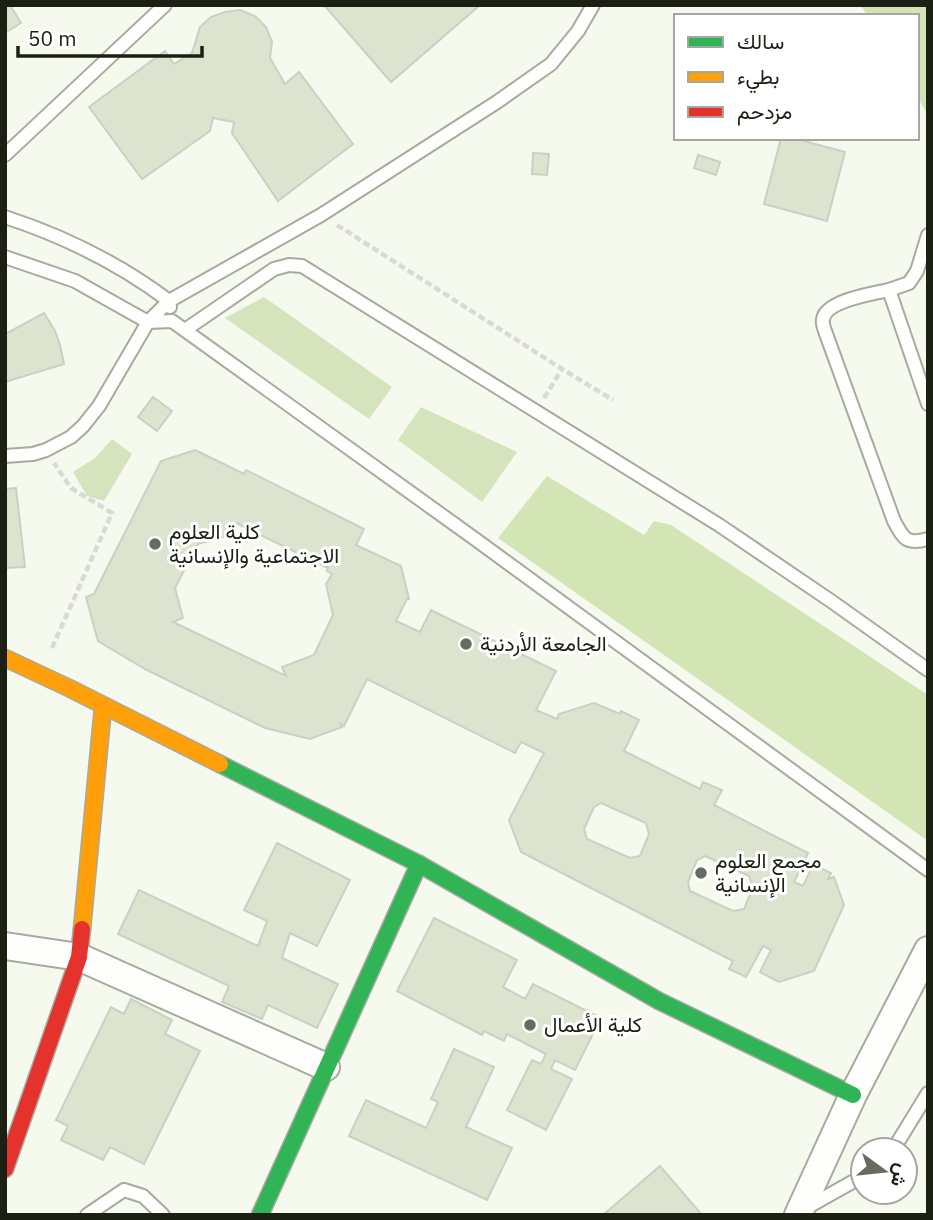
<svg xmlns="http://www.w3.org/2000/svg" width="933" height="1220" viewBox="0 0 933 1220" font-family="'IBM Plex Sans',Vazirmatn,sans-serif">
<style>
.green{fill:#d5e4bc}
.forest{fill:#d3e5b5}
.building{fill:#dce4d0;stroke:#cbd0c4;stroke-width:2;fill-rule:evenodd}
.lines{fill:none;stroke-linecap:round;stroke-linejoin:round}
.lane-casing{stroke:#a6ab9f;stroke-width:16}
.street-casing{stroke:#a6ab9f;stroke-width:30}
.fast-casing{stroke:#a6ab9f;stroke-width:19}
.slow-casing{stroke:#a6ab9f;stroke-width:19}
.jam-casing{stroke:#a6ab9f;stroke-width:19}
.path{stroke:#d8dad5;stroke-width:4.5;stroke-dasharray:7 3.5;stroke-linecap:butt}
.lane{stroke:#fefefc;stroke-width:12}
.street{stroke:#fefefc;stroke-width:26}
.fast{stroke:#30b455;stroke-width:16}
.slow{stroke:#ff9f0a;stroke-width:16}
.jam{stroke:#e5322d;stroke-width:16}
.poi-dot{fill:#676c60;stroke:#fff;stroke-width:2.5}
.labels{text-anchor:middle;stroke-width:6;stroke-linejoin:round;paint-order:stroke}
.poi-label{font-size:21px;fill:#1b2013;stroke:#fff;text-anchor:start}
</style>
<rect width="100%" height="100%" fill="#f5f9ee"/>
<g class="green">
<polygon points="264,297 392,387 369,419 225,318"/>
<polygon points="421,407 517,452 482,502 398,440"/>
<polygon points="112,439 132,454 104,501 87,496 73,472 95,458"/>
</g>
<g class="forest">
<polygon points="861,5 928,5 928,115 917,97 917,16 867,16"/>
<polygon points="547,476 644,535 654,521 671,525 928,695 928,841 498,538"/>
</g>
<g class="building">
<polygon points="5,5 10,5 21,23 5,33"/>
<polygon points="324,5 478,5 479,6 391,82"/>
<polygon points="240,10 255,16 266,27 272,42 270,58 285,84 299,72 353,144 278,201 232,133 234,122 213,118 210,131 142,179 89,107 165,51 174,64 192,53 200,27 211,17 225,12"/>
<polygon points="781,138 793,138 845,152 827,221 764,204"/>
<polygon points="533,153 549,154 547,175 532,174"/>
<polygon points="698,155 720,162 716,175 694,168"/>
<polygon points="44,313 55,331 60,345 64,364 5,382 5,334"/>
<polygon points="153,397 172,411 157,431 138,417"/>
<path d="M195 450 244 474 246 470 364 529 356 545 401 566 409 599H407L396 621 420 632 431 610 556 671 536 710 557 719 559 714 594 703 620 714 621 711 639 720 624 751 700 789 703 782 722 790 714 805 808 853 794 882 803 886 813 865 831 873 828 879 834 877 844 905 814 971 779 982 760 972 771 950 763 946 746 977 729 969 733 961 521 852 509 820 544 753 521 742 515 753 367 679 344 726 341 724 342 727 310 739 265 728 145 669 98 641 86 597 94 594 161 461ZM236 523 328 568 327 571 332 574 326 584 333 615 314 655 282 667 286 676 173 622 183 618 175 588 198 544 228 535 229 536ZM601 803 646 823 649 834 640 856 630 858 587 839 584 829 594 807ZM705 856 749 876 753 887 744 909 733 911 690 891 688 882 697 860Z"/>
<polygon points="16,488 25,567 5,568 5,489"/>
<polygon points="277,843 350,880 317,946 290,933 282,958 338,984 317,1028 268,1005 262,1019 222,1002 229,986 118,934 139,890 258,946 267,921 244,910"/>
<polygon points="434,918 517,960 503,987 525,999 533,984 601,1018 575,1070 555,1060 551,1069 572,1079 546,1130 507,1110 532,1060 541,1064 546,1054 507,1034 504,1041 484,1031 482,1035 397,991"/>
<polygon points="131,999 172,1020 165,1034 200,1051 144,1164 110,1147 103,1160 61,1140 68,1126 56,1120 111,1007 124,1014"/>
<polygon points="454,1049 494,1067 466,1127 512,1148 487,1200 349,1136 366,1100 426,1128 438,1102 431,1099"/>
<polygon points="660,1166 702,1215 603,1215"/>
</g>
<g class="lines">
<defs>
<g id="lane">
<polyline points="5,155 165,5"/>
<path d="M5 217C63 236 120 264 169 301L170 307"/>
<polyline points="928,235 917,271 909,283 889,290 928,404"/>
<polyline points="5,257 75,281 148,322 172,321 475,539 928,870"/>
<path d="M889 290C874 293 824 301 823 320 822 324 824 327 825 331L894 521C904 539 906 545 928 539"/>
<polyline points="185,330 274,269 289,265 302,266 719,525 831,601 928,670"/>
<polyline points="5,456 33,454 46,450 71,437 83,426 99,406 148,322 169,301 321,215 497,102 551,64 578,31 593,5"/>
<polyline points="893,1150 928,1093"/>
<polyline points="806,1208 863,1176"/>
<polyline points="87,1215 124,1190 143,1196 163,1215"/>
</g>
<g id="street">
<polyline points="5,946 79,957 326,1067"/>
<polyline points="798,1215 853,1095 928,950"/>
</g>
<g id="fast">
<polyline points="220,764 419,864 659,1001 853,1095"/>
<polyline points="260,1215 419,864"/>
</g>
<g id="slow">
<polyline points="5,658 69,688 220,764"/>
<polyline points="82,929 103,707"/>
</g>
<polyline id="jam" points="5,1169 79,957 82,929"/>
</defs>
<use href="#lane" class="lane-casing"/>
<use href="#street" class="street-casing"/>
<use href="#fast" class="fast-casing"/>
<use href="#slow" class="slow-casing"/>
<use href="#jam" class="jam-casing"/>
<g class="path">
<polyline points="337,225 562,369 613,400"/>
<polyline points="544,398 562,369"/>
<polyline points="52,648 112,513 71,488 54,463"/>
</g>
<use href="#lane" class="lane"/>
<use href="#street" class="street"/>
<use href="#fast" class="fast"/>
<use href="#slow" class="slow"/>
<use href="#jam" class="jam"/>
</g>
<g class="poi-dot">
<circle cx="155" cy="544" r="7"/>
<circle cx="466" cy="644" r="7"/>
<circle cx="701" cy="873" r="7"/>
<circle cx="530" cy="1025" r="7"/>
</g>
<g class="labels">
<g class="poi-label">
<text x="169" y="539">كلية العلوم<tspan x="169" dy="24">الاجتماعية والإنسانية</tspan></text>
<text x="480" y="651">الجامعة الأردنية</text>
<text x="715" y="868">مجمع العلوم<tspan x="715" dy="24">الإنسانية</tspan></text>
<text x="544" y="1032">كلية الأعمال</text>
</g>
</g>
<rect width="933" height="1220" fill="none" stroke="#1b2013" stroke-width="14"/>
<rect x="674" y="14" width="245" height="126" fill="#ffffff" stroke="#a4a6a1" stroke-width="2"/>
<rect x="688" y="37" width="35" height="10" fill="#30b455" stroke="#a4a6a1" stroke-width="2"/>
<text x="737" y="49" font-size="21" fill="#1b2013">سالك</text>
<rect x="688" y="72" width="35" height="10" fill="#ff9f0a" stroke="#a4a6a1" stroke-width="2"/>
<text x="737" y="84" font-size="21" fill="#1b2013">بطيء</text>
<rect x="688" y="107" width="35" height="10" fill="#e5322d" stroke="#a4a6a1" stroke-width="2"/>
<text x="737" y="119" font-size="21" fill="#1b2013">مزدحم</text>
<g transform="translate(884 1171) rotate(105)"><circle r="33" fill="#ffffff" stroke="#a4a6a1" stroke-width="2"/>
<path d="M0-5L12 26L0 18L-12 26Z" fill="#676c60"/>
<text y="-10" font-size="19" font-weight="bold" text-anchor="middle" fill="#1b2013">ش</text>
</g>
<path d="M18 46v10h184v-10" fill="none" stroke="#1b2013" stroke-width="3.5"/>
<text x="28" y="46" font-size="21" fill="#1b2013" stroke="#ffffff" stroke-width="5" paint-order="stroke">50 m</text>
</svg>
